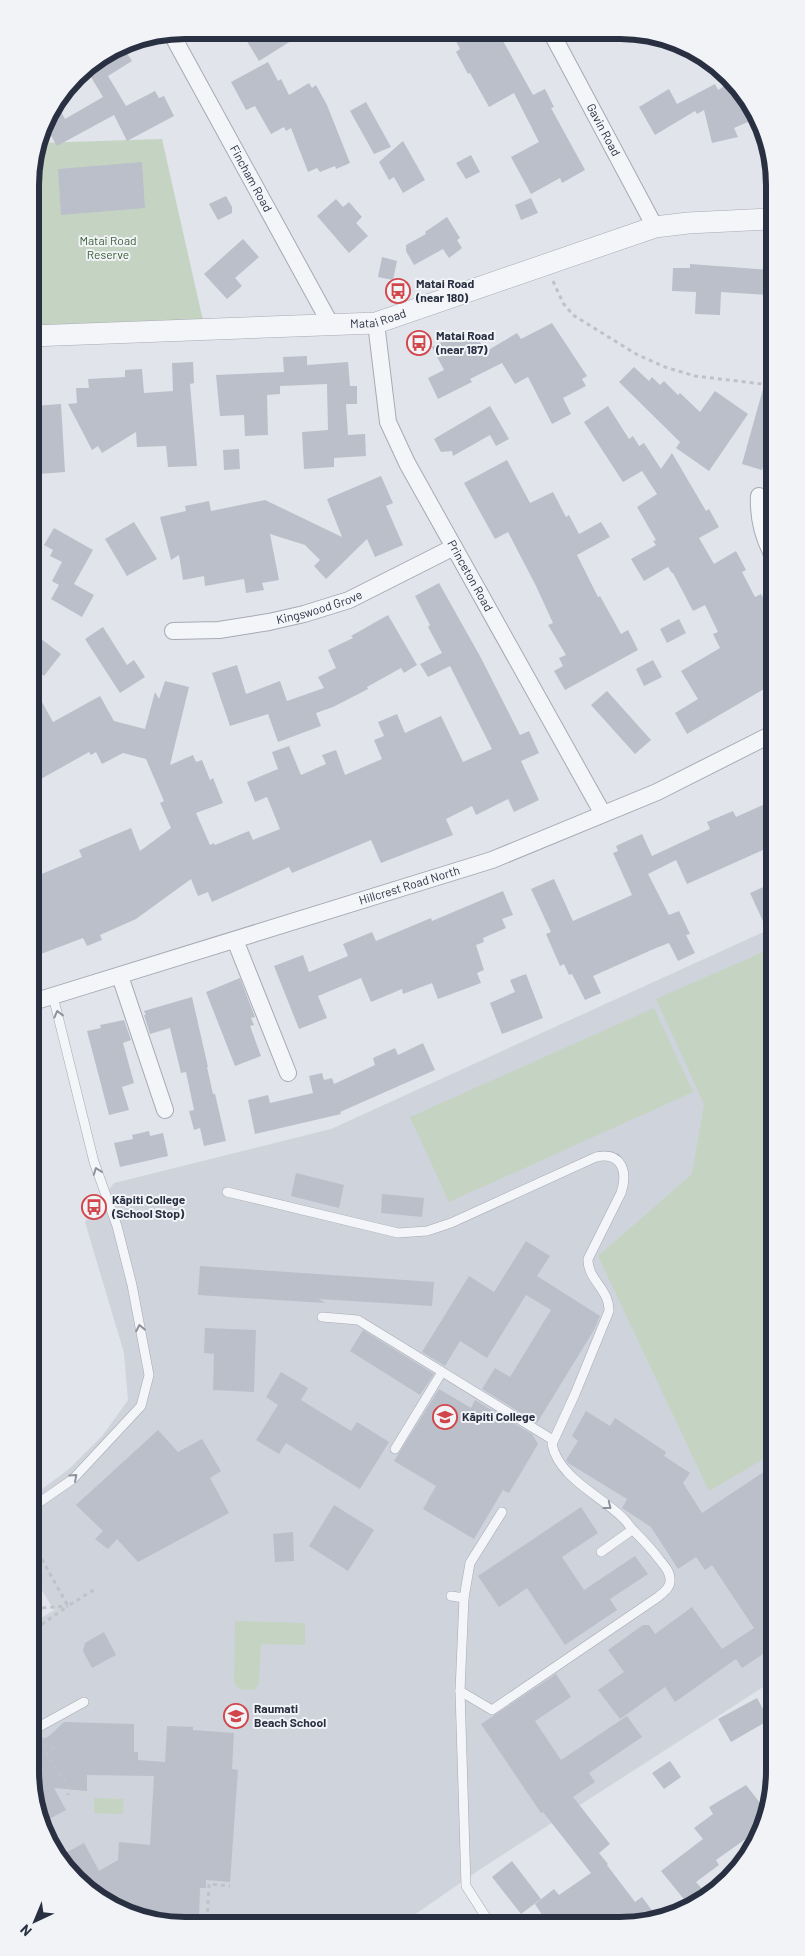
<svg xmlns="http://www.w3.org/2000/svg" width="805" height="1956" viewBox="0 0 805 1956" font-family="Barlow,sans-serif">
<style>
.built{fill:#cfd3dc}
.green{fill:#c5d4c2}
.building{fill:#bbbfca}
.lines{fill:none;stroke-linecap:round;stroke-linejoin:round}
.service-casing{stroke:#a6aab4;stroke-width:10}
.minor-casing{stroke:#a6aab4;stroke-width:18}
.tertiary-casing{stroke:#a6aab4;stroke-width:22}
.path{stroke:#bfc2c9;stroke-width:3;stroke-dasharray:4 4;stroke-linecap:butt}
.service{stroke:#f4f5f8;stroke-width:9}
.minor{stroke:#f4f5f8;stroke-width:16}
.tertiary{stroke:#f4f5f8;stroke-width:21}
.oneway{stroke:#8e929d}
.labels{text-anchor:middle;stroke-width:4;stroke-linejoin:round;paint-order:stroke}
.street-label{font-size:12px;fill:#293042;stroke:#f1f3f7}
.park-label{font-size:12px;fill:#3a5e36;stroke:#f1f3f7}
.poi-label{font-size:12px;font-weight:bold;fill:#293042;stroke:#f1f3f7;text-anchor:start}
.rim{fill:none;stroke:#293042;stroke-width:6}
</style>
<rect width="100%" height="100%" fill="#e1e4ea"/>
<polygon class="built" points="772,928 774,1680 479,1870 404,1922 154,1923 82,1888 51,1849 35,1811 35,1622 54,1610 35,1579 34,1495 69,1469 103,1435 128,1400 124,1353 85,1222 114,1183 331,1129"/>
<g class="green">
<polygon points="162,139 204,325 31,329 30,174 39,143"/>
<polygon points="772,948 774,1453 709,1491 598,1256 692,1174 704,1104 656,999"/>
<polygon points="654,1008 693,1092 449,1202 410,1117"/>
<polygon points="235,1621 305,1623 305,1645 261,1644 259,1684 254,1690 239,1689 234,1683"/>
<polygon points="94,1798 124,1799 123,1814 94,1813"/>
</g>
<g class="building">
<polygon points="240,30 301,31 307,31 259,61"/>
<polygon points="451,32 498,32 533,95 545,89 554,107 551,108 585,170 562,183 560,178 531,194 511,157 539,142 514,93 489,107 470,73 468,74 456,52 460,49"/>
<polygon points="121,44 132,61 108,76 126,106 155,91 159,98 164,96 174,116 127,141 114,115 57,146 44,123 46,116 56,103 65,119 103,97 85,67"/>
<polygon points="268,62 278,81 281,79 289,95 309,83 312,88 316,85 327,105 350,163 336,169 335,166 320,172 317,168 308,172 291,128 286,131 284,127 271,134 255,106 246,110 231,82"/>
<polygon points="733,81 755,119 734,128 738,137 712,143 704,110 697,114 695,111 655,135 639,107 669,89 677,104 715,84 718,90"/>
<polygon points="366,102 391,147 374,154 350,111"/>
<polygon points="403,141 425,180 403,193 394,177 389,180 379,162"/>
<polygon points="471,155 480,172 466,179 456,163"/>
<polygon points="142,162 145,208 61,215 58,169"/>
<polygon points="226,196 232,207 232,213 218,220 209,204"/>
<polygon points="531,198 538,213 521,220 515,205"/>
<polygon points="336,199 343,207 349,202 362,217 356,223 368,236 349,253 317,216"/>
<polygon points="447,217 460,238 457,240 462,248 449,258 443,249 414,265 406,251 406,245 426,234 425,232"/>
<polygon points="243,239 259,257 235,278 242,286 227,299 204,274"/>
<polygon points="382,257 397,261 393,280 378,277"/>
<polygon points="690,264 770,270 770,295 721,292 720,315 695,314 696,292 672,291 673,268 690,268"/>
<polygon points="552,323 587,376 582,379 586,386 563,398 571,414 552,424 528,377 515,384 502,363 470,379 472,382 438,399 428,378 444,370 432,347 456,335 459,342 476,334 485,352 517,333 521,339"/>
<polygon points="307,356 307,365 348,362 350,386 357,386 357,404 346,404 348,435 365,434 366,456 334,458 334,467 304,469 302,432 328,430 327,384 280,386 280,394 267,395 268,435 245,436 244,415 220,416 216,375 284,372 283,357"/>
<polygon points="193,362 194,383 190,384 197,466 168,467 166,446 137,447 136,432 102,453 98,446 92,450 68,404 77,403 76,388 89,388 88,379 125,377 125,370 142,369 144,393 173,391 172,363"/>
<polygon points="634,367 649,381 652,377 660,385 664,381 678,395 680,393 700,412 715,391 748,414 709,471 676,448 680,442 619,382"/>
<polygon points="766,378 771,378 771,439 762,470 742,464"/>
<polygon points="61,404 65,472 39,474 34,406"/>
<polygon points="490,406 509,439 496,446 490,435 453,456 452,451 441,452 434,439"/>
<polygon points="608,406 629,439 633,436 639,446 644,443 661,469 672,453 706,511 709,509 719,527 699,538 714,564 736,551 746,570 742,572 755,597 761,594 771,612 767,614 771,623 771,685 687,734 675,713 698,699 681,671 720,648 713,634 718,632 705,605 693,611 673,573 672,573 668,567 644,581 631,559 656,545 653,541 656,540 637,507 657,494 642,471 623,482 584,422"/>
<polygon points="239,449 240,469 224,470 223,450"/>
<polygon points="507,460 530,503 553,492 566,517 569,515 579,534 601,522 610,537 577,555 598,597 600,596 621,634 628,630 638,650 565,690 554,671 563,666 559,658 566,655 548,625 553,623 536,586 508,532 495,539 464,483"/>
<polygon points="381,476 393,503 386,506 403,545 375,557 367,539 326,579 314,566 320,560 305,545 270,534 279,580 262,583 264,590 246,593 244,579 205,586 204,576 183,580 179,555 171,560 160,517 186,511 185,506 209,501 211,511 265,500 342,537 327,499"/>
<polygon points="134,522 157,559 127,576 105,539"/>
<polygon points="54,528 93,550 74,584 94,595 82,617 51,599 59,585 52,581 62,562 50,556 53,550 44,545"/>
<polygon points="439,583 481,658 520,735 529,731 539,753 521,761 539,800 514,812 508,799 476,815 472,806 446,819 453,835 381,863 371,840 292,873 289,867 212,902 208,892 198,896 191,879 136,919 100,935 102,940 87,946 83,938 33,957 32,878 82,857 79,850 131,828 140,851 171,828 160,803 164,801 146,759 123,753 102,764 96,752 91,755 89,752 39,780 32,768 32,753 39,749 32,736 32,684 53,722 100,696 114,721 145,729 155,692 159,699 165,681 189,687 170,765 193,755 196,762 202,760 210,780 213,778 223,803 196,813 210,845 214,843 215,845 249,831 253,840 280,829 267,797 255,802 247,782 278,769 272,752 289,746 301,775 326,764 322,755 336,750 345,775 382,759 374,740 384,736 378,722 397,714 405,733 441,716 463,762 492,749 450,666 428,677 420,664 442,653 428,627 430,625 415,596"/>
<polygon points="388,615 417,665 404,673 401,668 367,687 368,689 333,707 316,713 321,726 278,742 268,714 230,726 212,673 237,665 246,694 280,681 287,701 324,688 318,677 336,668 328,650 353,638 351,636"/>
<polygon points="679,619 686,633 667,643 660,629"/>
<polygon points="103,627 127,665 134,660 145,677 120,693 85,639"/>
<polygon points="32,632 61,654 44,676 32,667"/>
<polygon points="653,660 662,677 644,686 636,669"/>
<polygon points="607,691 651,740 635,754 591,705"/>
<polygon points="772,801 772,846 687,884 676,860 648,874 669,915 679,911 690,934 686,935 695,953 678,961 669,943 656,948 593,976 601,993 585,1000 572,974 569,975 564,964 560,966 546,934 551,932 531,889 554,879 573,921 632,895 613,853 618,851 616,846 642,834 652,856 710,829 707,822 733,811 736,817"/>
<polygon points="772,883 772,941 750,893"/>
<polygon points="503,891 513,915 502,919 506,928 483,938 484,942 476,945 484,970 477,973 481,983 438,999 432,983 403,994 402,989 371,1002 361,978 318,996 327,1018 299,1029 274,966 303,955 309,972 348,956 343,944 372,932 376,941 431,918 432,921"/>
<polygon points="526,974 543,1018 502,1034 490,1003 515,992 510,980"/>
<polygon points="240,978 255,1017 251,1018 254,1025 250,1026 261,1056 235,1066 206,992"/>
<polygon points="192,997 208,1067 207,1067 213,1094 215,1094 226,1141 204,1146 200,1128 194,1130 189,1111 194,1110 186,1072 181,1073 170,1028 150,1034 144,1015 146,1015 144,1011"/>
<polygon points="124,1020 131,1040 123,1043 134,1083 122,1087 129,1110 109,1115 87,1031 101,1028 100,1025"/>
<polygon points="423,1043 435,1070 340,1112 341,1114 255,1134 248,1100 268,1095 270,1103 313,1093 309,1076 322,1073 324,1080 332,1078 334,1084 375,1065 373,1058 395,1048 398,1055"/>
<polygon points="149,1131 150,1136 163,1133 168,1156 120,1167 114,1143 133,1139 132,1135"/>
<polygon points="296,1173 344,1185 339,1208 291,1196"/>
<polygon points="382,1194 424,1198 422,1217 381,1213"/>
<polygon points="526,1241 550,1256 537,1276 600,1316 594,1330 537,1423 482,1389 495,1368 510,1377 551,1310 526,1295 487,1358 460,1341 445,1366 422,1352 469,1276 494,1292"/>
<polygon points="200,1266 434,1282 432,1306 319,1299 325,1303 198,1295"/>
<polygon points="205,1328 256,1330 254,1392 213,1390 214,1354 204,1353"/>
<polygon points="363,1330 434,1374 420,1395 350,1351"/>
<polygon points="281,1372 308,1388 301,1400 351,1431 357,1422 389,1442 360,1489 286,1443 279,1454 256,1440 278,1405 266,1397"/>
<polygon points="439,1389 471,1408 475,1400 532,1434 538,1444 509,1493 503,1490 474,1539 423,1509 436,1486 394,1461"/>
<polygon points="586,1411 610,1426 615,1418 666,1452 664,1456 690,1473 683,1483 702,1513 774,1465 774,1647 742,1668 736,1659 675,1702 665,1687 620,1719 598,1690 624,1672 608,1650 643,1625 649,1625 655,1634 692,1607 722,1649 754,1628 712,1565 705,1570 696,1557 678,1569 651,1527 622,1508 627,1499 568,1463 566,1460 578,1441 572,1436"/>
<polygon points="158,1430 178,1452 202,1439 221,1471 210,1478 229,1513 138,1562 117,1539 108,1549 95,1539 103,1531 76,1505"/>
<polygon points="334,1505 374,1530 348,1571 309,1546"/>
<polygon points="581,1507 598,1533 562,1557 584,1590 635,1556 648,1574 610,1599 617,1610 565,1645 527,1588 499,1607 478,1576"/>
<polygon points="293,1532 294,1561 275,1562 273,1534"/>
<polygon points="104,1632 116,1655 92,1668 83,1651 85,1643"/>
<polygon points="556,1674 571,1697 535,1721 561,1760 627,1716 642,1737 589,1773 595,1782 573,1797 610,1844 599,1853 608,1864 607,1865 635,1902 642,1897 660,1921 546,1921 535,1904 554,1889 559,1895 591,1873 543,1812 541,1813 481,1724"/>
<polygon points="757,1698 769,1720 731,1742 718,1719"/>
<polygon points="64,1722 134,1724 134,1752 138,1752 138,1760 165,1762 167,1726 193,1727 193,1730 234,1733 232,1769 238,1770 230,1882 206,1880 206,1888 200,1888 199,1916 196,1917 196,1923 154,1923 82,1888 58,1857 84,1843 99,1871 118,1860 119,1842 150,1845 154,1776 87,1775 87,1791 54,1788 66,1810 40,1824 35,1811 35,1744 49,1736"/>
<polygon points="670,1761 681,1777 664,1789 652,1773"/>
<polygon points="746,1785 768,1813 764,1826 716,1860 719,1865 696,1882 703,1890 687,1903 661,1871 703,1839 694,1828 713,1814 709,1807"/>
<polygon points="512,1861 541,1899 521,1914 492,1877"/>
</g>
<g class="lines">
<defs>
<g id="service">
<path d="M227 1192 398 1233 427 1231 451 1223 596 1157C622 1151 628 1172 621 1193L588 1259C587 1279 610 1290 609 1311L575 1394 552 1444C558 1477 601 1496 623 1518 627 1521 629 1526 633 1530 642 1539 651 1548 659 1559 663 1564 670 1571 670 1579 671 1587 664 1592 658 1597L492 1710 460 1691"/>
<polyline points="322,1317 358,1320 553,1440"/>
<polyline points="395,1449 442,1372"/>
<polyline points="34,1506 73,1479 141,1406 149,1375 132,1285 117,1226 94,1162 53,996"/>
<polyline points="601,1552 632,1530"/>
<polyline points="451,1596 464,1598 470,1563 502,1512"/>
<polyline points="464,1598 460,1691 466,1886 489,1922"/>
<polyline points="35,1729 84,1702"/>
</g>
<g id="minor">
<path id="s1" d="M551 32 655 227"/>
<path id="s2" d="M171 33 331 325"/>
<path id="s3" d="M376 323 388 422 407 463 603 814"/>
<path d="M759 496C758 516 762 534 771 552"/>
<path id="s4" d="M173 631 219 630 269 622 304 614 349 600 454 547"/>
<polyline points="235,940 288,1073"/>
<polyline points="120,976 165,1110"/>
<path id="s5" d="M33 1002 492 860 657 792 772 734"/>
</g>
<g id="tertiary">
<path id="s6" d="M31 336 376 323 655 227 688 223 770 219"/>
</g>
</defs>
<use href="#service" class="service-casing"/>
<use href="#minor" class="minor-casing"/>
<use href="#tertiary" class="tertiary-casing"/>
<g class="path">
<polyline points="553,281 563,303 573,315 636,354 665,367 695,376 771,385"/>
<polyline points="34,1545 68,1606 95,1589"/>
<polyline points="35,1611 41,1608 68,1606"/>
<polyline points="35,1629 68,1606"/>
<polyline points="55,1748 50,1748 43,1739 41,1740 52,1763 69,1787 68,1795"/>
<polyline points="201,1923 207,1922 209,1884 230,1886"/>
</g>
<use href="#service" class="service"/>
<use href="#minor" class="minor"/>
<use href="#tertiary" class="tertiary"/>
</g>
<defs><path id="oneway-chevron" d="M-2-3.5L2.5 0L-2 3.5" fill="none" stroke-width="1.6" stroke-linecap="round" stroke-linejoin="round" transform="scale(1.25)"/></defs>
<g class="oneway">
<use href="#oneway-chevron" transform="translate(58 1014) rotate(-104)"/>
<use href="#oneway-chevron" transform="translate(97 1171) rotate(-110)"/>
<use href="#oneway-chevron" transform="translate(140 1328) rotate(-101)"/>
<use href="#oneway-chevron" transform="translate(74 1477) rotate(-42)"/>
<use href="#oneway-chevron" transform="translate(608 1506) rotate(38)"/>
</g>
<defs>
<symbol id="bus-ring" viewBox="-11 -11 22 22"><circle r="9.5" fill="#f1f3f7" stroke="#d0464b" stroke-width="1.5"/><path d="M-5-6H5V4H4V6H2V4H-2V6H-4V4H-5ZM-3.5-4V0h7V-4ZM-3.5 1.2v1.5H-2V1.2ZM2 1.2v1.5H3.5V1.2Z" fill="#d0464b"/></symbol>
<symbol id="school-ring" viewBox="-11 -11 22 22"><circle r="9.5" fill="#f1f3f7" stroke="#d0464b" stroke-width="1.5"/><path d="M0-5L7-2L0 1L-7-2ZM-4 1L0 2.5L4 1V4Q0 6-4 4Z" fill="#d0464b"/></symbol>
</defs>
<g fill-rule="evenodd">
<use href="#bus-ring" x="384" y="277" width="28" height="28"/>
<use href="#bus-ring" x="405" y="329" width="28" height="28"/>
<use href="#bus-ring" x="80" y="1193" width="28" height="28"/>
<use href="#school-ring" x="431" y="1403" width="28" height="28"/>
<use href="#school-ring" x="222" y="1702" width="28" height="28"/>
</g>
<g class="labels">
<g class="street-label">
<text dy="4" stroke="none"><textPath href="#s1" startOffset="111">Gavin Road</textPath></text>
<text dy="4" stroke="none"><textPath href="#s2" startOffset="166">Fincham Road</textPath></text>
<text dy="4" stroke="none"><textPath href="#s6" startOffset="348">Matai Road</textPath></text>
<text dy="4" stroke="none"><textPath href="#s3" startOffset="274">Princeton Road</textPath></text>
<text dy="4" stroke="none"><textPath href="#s4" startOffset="149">Kingswood Grove</textPath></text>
<text dy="4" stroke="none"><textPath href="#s5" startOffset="394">Hillcrest Road North</textPath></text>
</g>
<g class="park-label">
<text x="108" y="245">Matai Road<tspan x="108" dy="14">Reserve</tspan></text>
</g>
<g class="poi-label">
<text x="416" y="288">Matai Road<tspan x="416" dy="14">(near 180)</tspan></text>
<text x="436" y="340">Matai Road<tspan x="436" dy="14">(near 187)</tspan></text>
<text x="112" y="1204">Kāpiti College<tspan x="112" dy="14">(School Stop)</tspan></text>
<text x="462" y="1421">Kāpiti College</text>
<text x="254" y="1713">Raumati<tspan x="254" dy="14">Beach School</tspan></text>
</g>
</g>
<path d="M0 0H805V1956H0ZM185 39H620A146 146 0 0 1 766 185V1771A146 146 0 0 1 620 1917H185A146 146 0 0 1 39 1771V185A146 146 0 0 1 185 39Z" fill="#f1f3f7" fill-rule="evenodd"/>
<path class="rim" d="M185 39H620A146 146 0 0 1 766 185V1771A146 146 0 0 1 620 1917H185A146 146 0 0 1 39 1771V185A146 146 0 0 1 185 39Z"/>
<g transform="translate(35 1921) rotate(224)" stroke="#f1f3f7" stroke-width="4" paint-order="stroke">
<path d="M0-4L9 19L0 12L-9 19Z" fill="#293042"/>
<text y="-8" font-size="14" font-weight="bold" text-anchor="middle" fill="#293042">N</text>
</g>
</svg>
